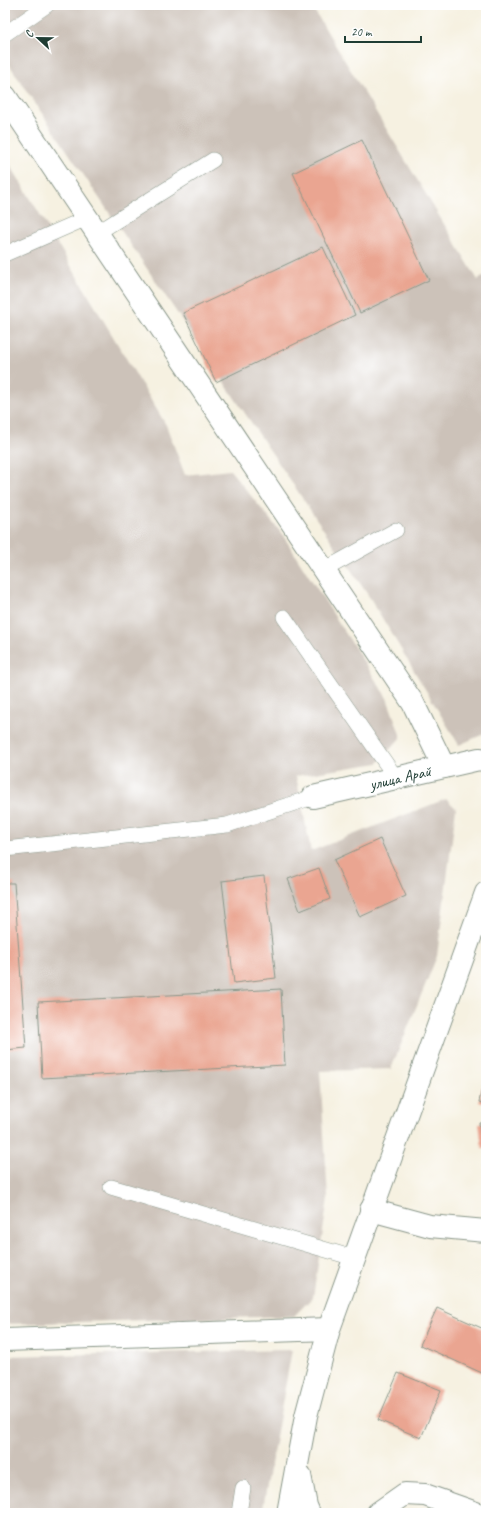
<svg xmlns="http://www.w3.org/2000/svg" width="491" height="1518" viewBox="0 0 491 1518" font-family="Caveat,sans-serif">
<style>
.industrial{fill:#ccc2b9}
.building{fill:#eaa591}
.lines{fill:none;stroke-linecap:round;stroke-linejoin:round}
.service-casing{stroke:#8a978a;stroke-width:16}
.minor-casing{stroke:#8a978a;stroke-width:24}
.service{stroke:#fff;stroke-width:15}
.minor{stroke:#fff;stroke-width:22}
.labels{text-anchor:middle;stroke-width:4;stroke-linejoin:round;paint-order:stroke}
.street-label{font-size:16px;fill:#1f3d34;stroke:#fff}
</style>
<rect width="100%" height="100%" fill="#fff"/>
<filter id="ink" filterUnits="userSpaceOnUse"><feTurbulence type="fractalNoise" baseFrequency=".025" numOctaves="2"/><feDisplacementMap in="SourceGraphic" scale="8" xChannelSelector="R" yChannelSelector="G"/><feConvolveMatrix kernelMatrix="1 2 1 2 8 2 1 2 1" color-interpolation-filters="sRGB"/></filter>
<filter id="wash" filterUnits="userSpaceOnUse"><feTurbulence type="fractalNoise" baseFrequency=".012" numOctaves="4" result="noise"/><feDisplacementMap in="SourceGraphic" scale="16" xChannelSelector="R" yChannelSelector="G"/><feGaussianBlur stdDeviation="0.9" result="paint"/><feColorMatrix in="noise" values="0 0 0 0 0 0 0 0 0 0 0 0 0 0 0 0 0 1.4 0 .05"/><feComposite in="paint" operator="in"/></filter>
<g filter="url(#wash)">
<rect width="100%" height="100%" fill="#f6f1e1"/>
<g class="industrial">
<polygon points="5,5 311,5 478,280 486,275 486,733 459,745 370,598 20,81 5,58"/>
<polygon points="5,156 166,425 185,475 230,470 282,534 387,698 401,737 378,763 296,776 311,851 446,799 456,808 437,956 391,1069 320,1071 328,1198 313,1297 294,1316 5,1324"/>
<polygon points="292,1350 262,1513 5,1513 5,1356"/>
</g>
<g id="blocks">
<g class="building">
<polygon points="362,140 429,280 360,313 293,173"/>
<polygon points="323,247 355,315 216,382 183,313"/>
<polygon points="380,839 406,896 360,917 334,860"/>
<polygon points="319,868 330,899 300,911 288,879"/>
<polygon points="264,876 276,978 234,983 222,881"/>
<polygon points="5,883 14,883 26,1048 5,1050"/>
<polygon points="281,989 285,1065 42,1078 38,1002"/>
<polygon points="485,1074 486,1074 486,1104 479,1102"/>
<polygon points="486,1122 486,1148 482,1148 479,1123"/>
<polygon points="437,1308 486,1330 486,1363 482,1373 420,1345"/>
<polygon points="398,1373 441,1390 421,1438 378,1420"/>
</g>
</g>
</g>
<g filter="url(#ink)">
<use href="#blocks" fill-opacity="0" stroke="#8a978a" stroke-width="1"/>
<g class="lines">
<defs>
<g id="service">
<polyline points="5,34 47,5"/>
<polyline points="97,233 213,160"/>
<polyline points="5,254 87,218"/>
<polyline points="324,570 396,530"/>
<polyline points="284,617 396,778"/>
<polyline points="5,849 227,825 313,797"/>
<polyline points="111,1187 354,1258"/>
<polyline points="239,1513 243,1488"/>
</g>
<g id="minor">
<polyline points="5,96 413,703 444,767"/>
<polyline points="313,797 479,759 486,760"/>
<polyline points="371,1210 430,1226 486,1231"/>
<polyline points="5,1340 329,1329"/>
<polyline points="300,1475 306,1506 309,1513"/>
<polyline points="288,1513 306,1416 329,1329 486,893"/>
<polyline points="378,1513 405,1494 425,1495 476,1513"/>
</g>
</defs>
<use href="#service" class="service-casing"/>
<use href="#minor" class="minor-casing"/>
<use href="#service" class="service"/>
<use href="#minor" class="minor"/>
</g>
</g>
<g class="labels">
<g class="street-label">
<text transform="translate(400 777) rotate(-13)" y="6">улица Арай</text>
</g>
</g>
<rect width="491" height="1518" fill="none" stroke="#fff" stroke-width="20"/>
<g transform="translate(38 38) rotate(292)" stroke="#ffffff" stroke-width="3" paint-order="stroke">
<path d="M0-3L7 15L0 10L-7 15Z" fill="#1f3d34"/>
<text y="-6" font-size="11" font-weight="bold" text-anchor="middle" fill="#1f3d34">С</text>
</g>
<path d="M345 36v6h76v-6" fill="none" stroke="#1f3d34" stroke-width="2"/>
<text x="351" y="36" font-size="12" fill="#1f3d34" stroke="#ffffff" stroke-width="3" paint-order="stroke">20 m</text>
</svg>
